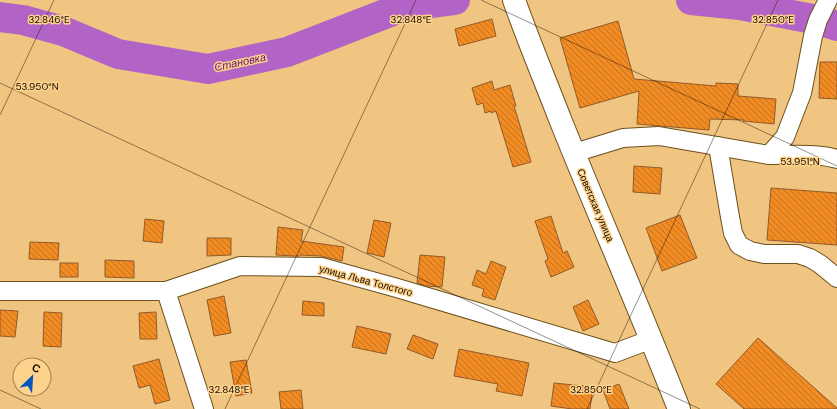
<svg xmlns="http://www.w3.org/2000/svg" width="837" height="409" viewBox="0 0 837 409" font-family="'DM Sans',sans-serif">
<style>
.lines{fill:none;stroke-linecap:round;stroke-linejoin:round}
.river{stroke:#b264c6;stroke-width:30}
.building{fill:url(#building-back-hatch);stroke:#935a28}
.minor-casing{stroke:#6d501b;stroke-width:20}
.major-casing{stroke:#6d501b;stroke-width:24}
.minor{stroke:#fff;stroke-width:18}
.major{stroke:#fff;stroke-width:22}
.ticks{fill:none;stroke:#190d00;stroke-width:1;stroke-opacity:0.45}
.labels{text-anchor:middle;stroke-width:3;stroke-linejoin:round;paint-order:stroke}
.street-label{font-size:10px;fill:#190d00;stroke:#fdd28d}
.water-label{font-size:11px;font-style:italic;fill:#5e146f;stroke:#fdd28d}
.ticks-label{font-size:10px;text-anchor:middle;fill:#190d00;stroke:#fdd28d;stroke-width:3;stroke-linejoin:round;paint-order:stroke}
</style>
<defs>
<pattern id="building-back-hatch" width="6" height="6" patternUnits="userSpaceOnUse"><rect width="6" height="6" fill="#f18b24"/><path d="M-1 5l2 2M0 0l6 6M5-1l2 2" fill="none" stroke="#c2701d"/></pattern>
</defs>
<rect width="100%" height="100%" fill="#efc581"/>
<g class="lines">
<g class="river">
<polyline points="691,0 740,5 818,20 837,26"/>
<polyline points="0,17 23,20 63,31 118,54 208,69 287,52 403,7 455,0"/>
</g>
</g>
<g class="building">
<polygon points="492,19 496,36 459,46 455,29"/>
<polygon points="618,21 634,79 716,86 716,83 738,84 738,96 776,99 774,124 743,121 744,120 710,119 709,130 637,124 639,91 580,108 560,38"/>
<polygon points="820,62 837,62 837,99 819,98"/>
<polygon points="492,81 494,90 510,85 516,106 514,106 531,162 513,167 496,111 491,113 491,111 485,113 483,103 477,105 472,88"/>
<polygon points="634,166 662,168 660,194 633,192"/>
<polygon points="771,188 837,193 837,245 767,240"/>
<polygon points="680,215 697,258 662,271 646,228"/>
<polygon points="551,216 563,253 567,251 574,267 551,277 545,261 548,259 535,221"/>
<polygon points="145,219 164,221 162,243 143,241"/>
<polygon points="374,220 391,223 384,257 367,253"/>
<polygon points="278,227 303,230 301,241 344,247 342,261 321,256 300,255 300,256 294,256 276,255"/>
<polygon points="207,238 231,238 231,255 207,256"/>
<polygon points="30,242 59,243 58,260 29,259"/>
<polygon points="420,255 445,257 442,287 426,286 417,283"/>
<polygon points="105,260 134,261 134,278 105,277"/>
<polygon points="491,261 506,267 495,300 482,296 484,289 472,285 477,270 486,274"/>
<rect x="60" y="263" width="18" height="14"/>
<polygon points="224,296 231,333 214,336 207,300"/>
<polygon points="588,300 599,324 583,331 573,307"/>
<polygon points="303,301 324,303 324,316 302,315"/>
<polygon points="0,310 18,311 15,337 0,336"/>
<polygon points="44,312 62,313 61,347 43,346"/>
<polygon points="156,312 157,339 140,339 139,313"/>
<polygon points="357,326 391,334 386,354 352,347"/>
<polygon points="413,335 438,344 433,359 407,349"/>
<polygon points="758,338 837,408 837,409 744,409 716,384"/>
<polygon points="459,349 529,363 522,396 496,391 498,384 454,376"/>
<polygon points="159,359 170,400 155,404 150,385 139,388 133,366"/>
<polygon points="246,360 252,393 236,396 230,362"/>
<polygon points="554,383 593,387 590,409 572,409 551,406"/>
<polygon points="619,384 629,409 610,409 603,390"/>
<polygon points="301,390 303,409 281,409 279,392"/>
</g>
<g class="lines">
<defs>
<g id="minor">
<polyline points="718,146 730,217 733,233 739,245 750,251 764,254 798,254 810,258 820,264 837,278"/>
<polyline points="574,153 623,138 659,136 769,155 785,137 802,93 813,36 818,20 828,0"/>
<path d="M769 155C789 155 818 153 837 159"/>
<polyline points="0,291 166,291 240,266 321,267 397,288 615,353 652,339"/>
<polyline points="166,291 204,409"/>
</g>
<path id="major" d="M514 0C528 40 545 80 560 119 599 216 641 312 679 409"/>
</defs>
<use href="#minor" class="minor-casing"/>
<use href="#major" class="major-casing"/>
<use href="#minor" class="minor"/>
<use href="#major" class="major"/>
</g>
<path class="ticks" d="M481 0 837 166M0 83 700 409M0 115 54 0M0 390 41 409M225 409 416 0M587 409 778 0"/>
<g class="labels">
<g class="street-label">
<text transform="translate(596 205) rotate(67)" y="4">Советская улица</text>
<text transform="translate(366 280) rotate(15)" y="4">улица Льва Толстого</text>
</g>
<g class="water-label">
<text transform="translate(240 62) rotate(-12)" y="4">Становка</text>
</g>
</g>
<g class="ticks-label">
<text x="49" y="23">32.846°E</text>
<text x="411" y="23">32.848°E</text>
<text x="773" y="23">32.850°E</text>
<text x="37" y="90">53.950°N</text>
<text x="800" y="165">53.951°N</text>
<text x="229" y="393">32.848°E</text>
<text x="591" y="393">32.850°E</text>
</g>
<g transform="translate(32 377) rotate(25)"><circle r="19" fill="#fdd28d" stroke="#a28355"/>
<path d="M0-3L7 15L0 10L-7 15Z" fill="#0553bd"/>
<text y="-6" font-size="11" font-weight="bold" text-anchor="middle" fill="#190d00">С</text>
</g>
</svg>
